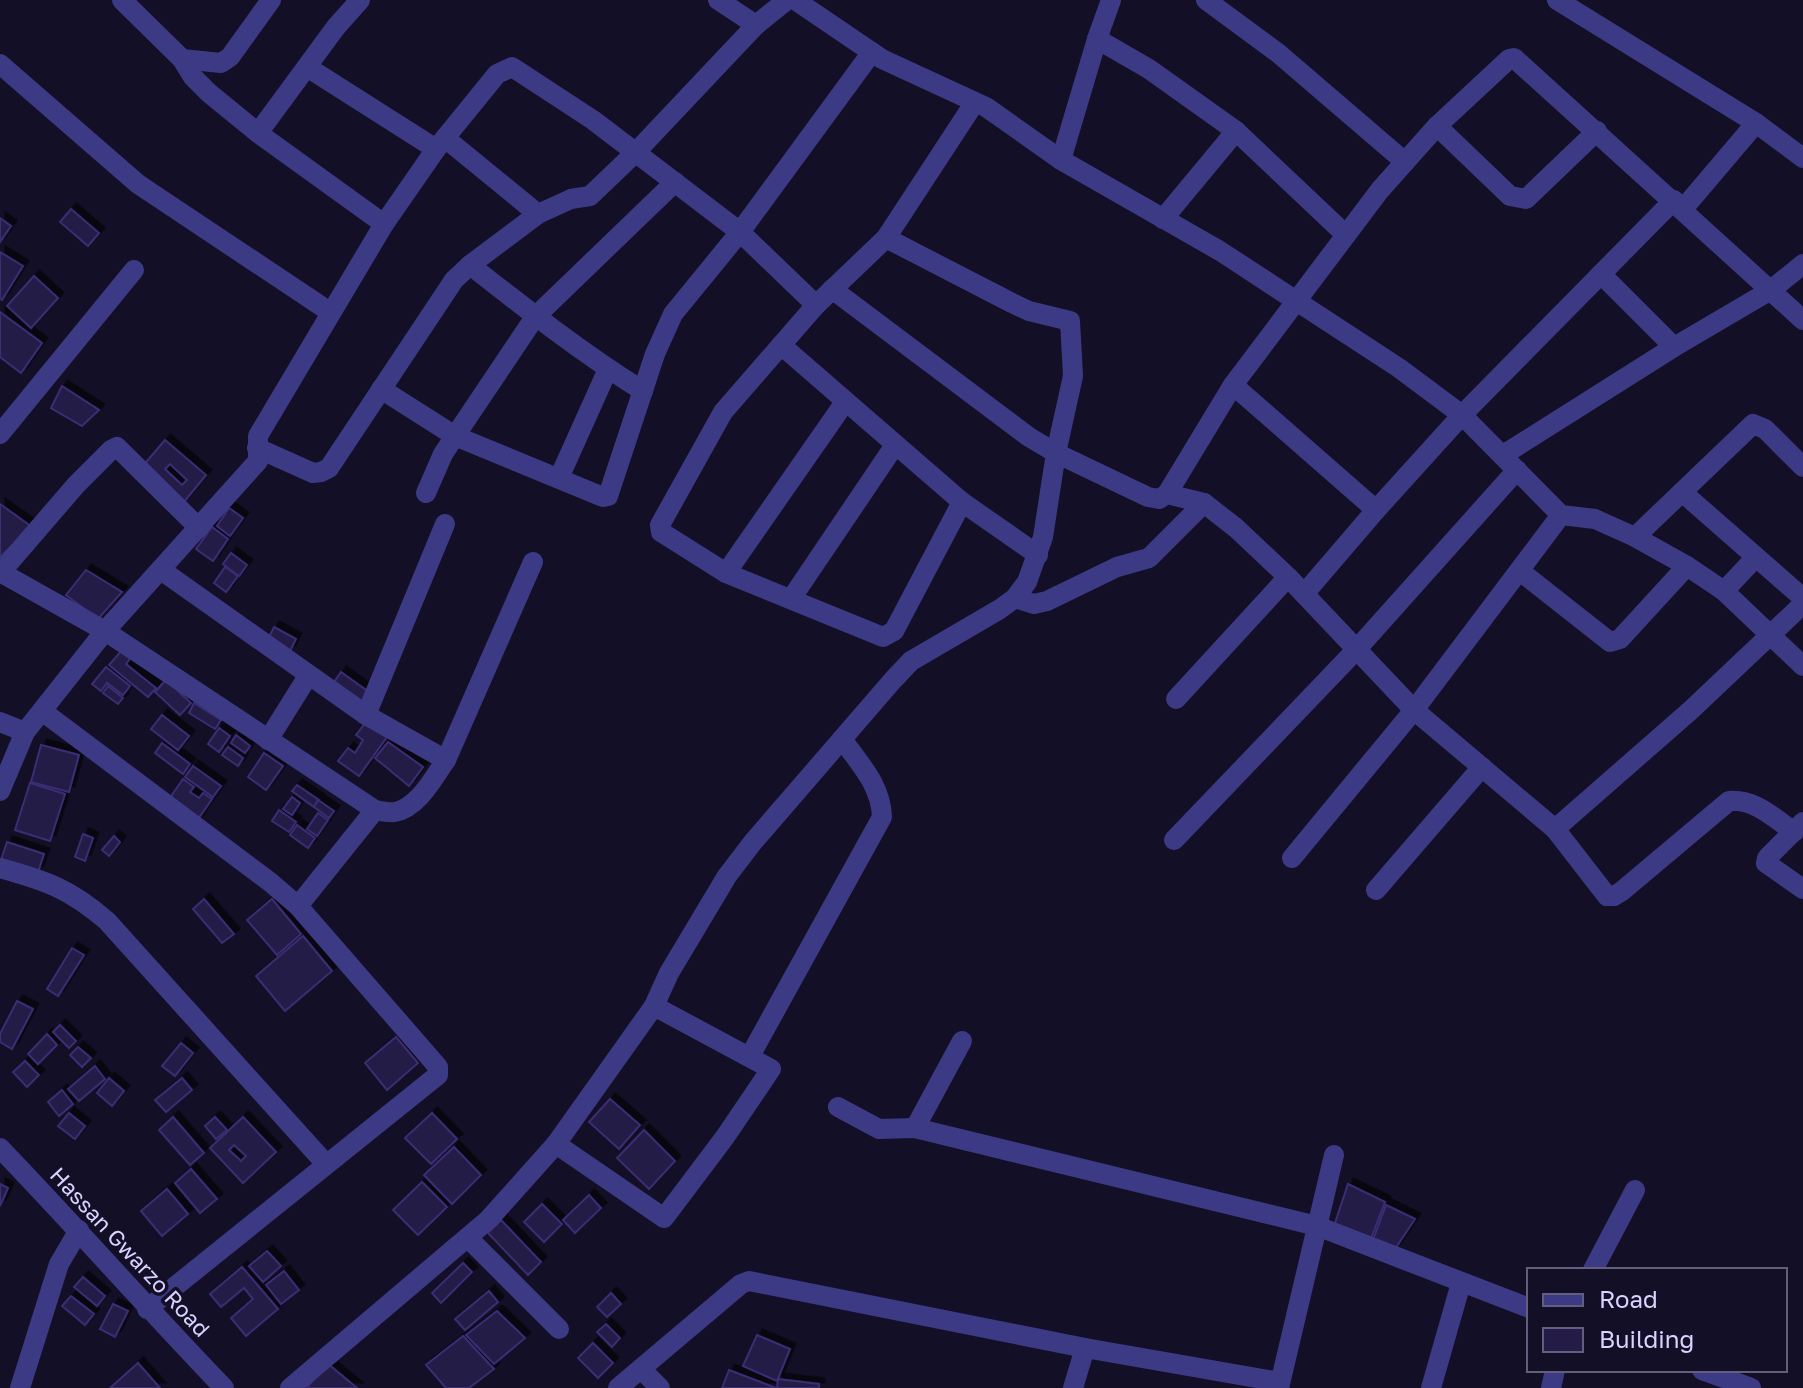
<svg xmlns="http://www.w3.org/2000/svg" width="1803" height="1388" viewBox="0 0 1803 1388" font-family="'Golos Text',sans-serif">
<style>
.building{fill:#241b47;stroke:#3b2d73;stroke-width:2;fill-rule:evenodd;filter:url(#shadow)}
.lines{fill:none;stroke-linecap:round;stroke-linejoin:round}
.minor{stroke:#3d3a85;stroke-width:20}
.labels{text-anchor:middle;stroke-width:7;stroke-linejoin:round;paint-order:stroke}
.street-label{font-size:22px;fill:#d9d4ff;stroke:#130f26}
</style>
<defs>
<filter id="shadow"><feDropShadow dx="5.5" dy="-5.5" stdDeviation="0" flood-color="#0009"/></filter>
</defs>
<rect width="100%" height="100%" fill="#130f26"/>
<g class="building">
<polygon points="71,209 99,233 88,246 60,222"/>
<polygon points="0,218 11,226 0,242"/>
<polygon points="0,252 23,266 2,300 0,299"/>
<polygon points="34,276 58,298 31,328 7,306"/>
<polygon points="0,312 42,343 21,373 0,357"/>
<polygon points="62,386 99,410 82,426 51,408"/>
<path d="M165 440 206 475 183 503 142 467ZM170 464 187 480 182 485 165 469Z"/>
<polygon points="0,504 32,527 0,557"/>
<polygon points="229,508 243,518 230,536 217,526"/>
<polygon points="212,527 228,539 213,561 196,549"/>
<polygon points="231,553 247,565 239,576 223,564"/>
<polygon points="225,567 238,576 226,592 214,583"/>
<polygon points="86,570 122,592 98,619 66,595"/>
<polygon points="274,627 296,639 290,651 268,639"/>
<polygon points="123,649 132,656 126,664 156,688 148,697 109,665"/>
<polygon points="106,667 130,686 123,695 107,683 101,691 92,684"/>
<polygon points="341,672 373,695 362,711 330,688"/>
<polygon points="166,680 191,703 180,715 155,692"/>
<polygon points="108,686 123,698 118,704 103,693"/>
<polygon points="194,703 221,720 215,729 189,713"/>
<polygon points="162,715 189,736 178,750 151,729"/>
<polygon points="366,722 387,737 359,776 338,761 348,748 355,753 363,740 356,735"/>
<polygon points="219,728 230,736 219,752 208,744"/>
<polygon points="236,735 250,746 245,753 231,743"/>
<polygon points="388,742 423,767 409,786 375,758"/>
<polygon points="162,743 190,764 183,774 155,753"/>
<polygon points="41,745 79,755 69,792 31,782"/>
<polygon points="228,747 243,758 238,766 222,755"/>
<polygon points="264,753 283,766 266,790 248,777"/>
<polygon points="193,766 221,786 213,797 185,777"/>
<polygon points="183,779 194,787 190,792 199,798 203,793 212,799 196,822 167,802"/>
<polygon points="30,783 65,794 50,841 15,830"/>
<polygon points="297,785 319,800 314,807 292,791"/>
<polygon points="292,797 300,803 292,815 283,809"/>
<polygon points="318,800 334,811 329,818 314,807"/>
<polygon points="279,810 296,822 289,832 272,821"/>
<polygon points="318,813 328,820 317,836 307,829"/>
<polygon points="297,825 315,838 308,848 290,835"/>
<polygon points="83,834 93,838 85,861 75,857"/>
<polygon points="114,836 120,842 109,856 102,850"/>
<polygon points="7,842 44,854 38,872 1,860"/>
<polygon points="204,899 234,934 222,943 193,909"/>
<polygon points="272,899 301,934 277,955 247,920"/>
<polygon points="303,936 332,971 285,1011 256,976"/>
<polygon points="72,948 84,955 58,996 47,989"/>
<polygon points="17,1001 33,1009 12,1049 0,1042 0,1034"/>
<polygon points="60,1025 76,1041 69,1048 53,1032"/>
<polygon points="47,1034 57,1045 38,1064 28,1054"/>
<polygon points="396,1037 418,1063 387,1090 365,1063"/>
<polygon points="181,1043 193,1053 175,1076 162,1066"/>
<polygon points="78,1047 91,1058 82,1067 70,1055"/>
<polygon points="25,1061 39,1075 27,1087 13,1072"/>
<polygon points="95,1066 105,1079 79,1101 68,1089"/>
<polygon points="109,1078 124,1091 112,1106 97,1093"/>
<polygon points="182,1078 192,1090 166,1112 155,1100"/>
<polygon points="62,1090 73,1104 59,1116 48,1102"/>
<polygon points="610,1099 640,1125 619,1149 589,1122"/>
<polygon points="69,1113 85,1126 75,1139 58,1126"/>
<polygon points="432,1113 457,1139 431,1164 405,1138"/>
<polygon points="173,1117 204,1153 190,1165 159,1130"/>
<polygon points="215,1117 227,1130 216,1139 205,1126"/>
<path d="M243 1117 276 1152 243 1183 210 1148ZM234 1145 246 1156 241 1161 229 1150Z"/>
<polygon points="644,1130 675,1161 649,1189 617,1158"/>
<polygon points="454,1147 481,1175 452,1204 424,1175"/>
<polygon points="191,1169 217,1199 200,1213 175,1183"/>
<polygon points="422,1182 447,1207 418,1235 393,1210"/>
<polygon points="0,1184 8,1188 0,1206"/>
<polygon points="1348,1184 1385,1202 1370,1241 1333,1229"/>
<polygon points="167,1189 188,1214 162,1236 141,1211"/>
<polygon points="589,1195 601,1208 575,1233 563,1220"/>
<polygon points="542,1204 562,1224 544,1242 524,1222"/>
<polygon points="1386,1205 1415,1219 1395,1249 1373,1240"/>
<polygon points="501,1220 541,1262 528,1275 488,1233"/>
<polygon points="267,1251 281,1266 263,1282 249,1266"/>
<polygon points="463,1263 472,1272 441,1303 432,1293"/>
<polygon points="242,1267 278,1309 246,1336 231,1318 253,1299 244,1288 221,1307 210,1294"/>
<polygon points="284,1271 299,1290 281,1304 266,1285"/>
<polygon points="83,1277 105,1296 97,1306 74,1287"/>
<polygon points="489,1291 498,1302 465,1330 455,1319"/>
<polygon points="611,1293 621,1304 607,1317 597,1307"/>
<polygon points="71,1296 94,1314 85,1325 62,1306"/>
<polygon points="113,1304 128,1311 115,1337 100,1329"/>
<polygon points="497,1311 525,1338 494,1364 466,1335"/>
<polygon points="606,1324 620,1338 612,1347 597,1332"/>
<polygon points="757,1335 790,1349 777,1381 743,1366"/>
<polygon points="463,1336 494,1369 469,1388 446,1388 426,1365"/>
<polygon points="593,1343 613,1363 598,1378 578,1358"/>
<polygon points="138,1363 160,1388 110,1388"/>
<polygon points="327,1363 357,1388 307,1388"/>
<polygon points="729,1370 776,1388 722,1388"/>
<polygon points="778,1379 819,1384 819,1388 777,1388"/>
</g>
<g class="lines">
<g class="minor">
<polyline points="122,0 182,59 193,77 209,93 258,133 384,224"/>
<polyline points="718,0 756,25"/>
<polyline points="795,0 882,59 986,107 1061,160 1220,251 1399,368 1462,415 1561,515 1595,519 1635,537 1687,566 1724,591 1803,666"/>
<polyline points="1206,0 1278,53 1405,162"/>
<polyline points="1557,0 1756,123 1803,158"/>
<polyline points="1097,39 1149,69 1236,131 1346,235"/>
<polyline points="182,59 221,63 230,57 271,0"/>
<polyline points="0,64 138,184 330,312"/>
<polyline points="307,67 436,149"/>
<polyline points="1437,126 1510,196 1526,199 1597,131"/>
<polyline points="258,133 336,27 360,0"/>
<polyline points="445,138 538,214"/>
<polyline points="1061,160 1097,39 1111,0"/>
<polyline points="1683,209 1756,123"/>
<polyline points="1163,219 1236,131"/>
<path d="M470 265C526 309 582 353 643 391"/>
<polyline points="1601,274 1674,347"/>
<path d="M832 289 1029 437 1056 453 1148 497 1159 499 1167 494 1204 503 1236 528 1288 577 1414 710 1555 829 1607 896H1614L1622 891 1729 801C1755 799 1773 817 1794 832"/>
<polyline points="781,345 962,502 1038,555"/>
<polyline points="1233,385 1376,510"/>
<polyline points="381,389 455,436 603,497 608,496 655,354 673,314 740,232 872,52"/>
<polyline points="0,434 134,270"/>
<polyline points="257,448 313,473 321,472 329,468 454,280 470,265 538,214 571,199 590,196 636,152 756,25 787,0"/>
<polyline points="1503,455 1674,347 1771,290 1803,264"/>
<polyline points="559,478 608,369"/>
<polyline points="1682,492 1803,598"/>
<polyline points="426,493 443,454 535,317 675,182"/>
<polyline points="1167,494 1233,385 1380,190 1437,126 1509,59 1514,58 1803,320"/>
<polyline points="962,502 894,631 883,637 726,573 661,532 660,525 723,412 816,305 886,238 975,102"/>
<polyline points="1635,537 1753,424 1765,429 1803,467"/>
<polyline points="161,570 366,715 446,760"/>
<polyline points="1520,571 1610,642 1620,639 1687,566"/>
<path d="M0 572 105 631 375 810C380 811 389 813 395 812 418 808 434 777 446 760L533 562"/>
<polyline points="1,572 76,485 111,450 117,447 199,528"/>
<polyline points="726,573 845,402"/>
<polyline points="1724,591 1756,557"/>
<polyline points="1304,594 1376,510 1462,415 1674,200"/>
<polyline points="1015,598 1034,604 1047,601 1117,567 1149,558 1204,503"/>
<polyline points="791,599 895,445"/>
<polyline points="1176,699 1288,577"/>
<polyline points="42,711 270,882 298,906 438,1067 438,1075 147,1309"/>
<polyline points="366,715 445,524"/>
<polyline points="0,722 25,732"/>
<polyline points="268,740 308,676"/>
<polyline points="0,791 25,732 105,631 258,461 258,436 384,224 436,149 497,74 512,67 593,120 740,232 816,305"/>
<polyline points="1803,822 1767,858 1766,863 1803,889"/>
<polyline points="1555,829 1691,710 1803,604"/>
<polyline points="1174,840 1356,650 1517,470"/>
<polyline points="1292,858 1414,710 1561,515"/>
<path d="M0 868C47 881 70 889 107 921L326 1164"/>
<polyline points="1376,890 1482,767"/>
<polyline points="298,906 375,810"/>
<path d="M750 1056 882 817C881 785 859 763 842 739"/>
<polyline points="838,1107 879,1129 915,1128 1317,1226 1529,1308"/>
<polyline points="915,1128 962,1041"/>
<polyline points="556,1144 664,1218 725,1137 771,1069 654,1006"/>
<path d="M0 1148C76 1227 148 1309 224 1388"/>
<polyline points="468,1238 559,1329"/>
<polyline points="1593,1270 1635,1190"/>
<polyline points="641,1369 660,1388"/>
<polyline points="1702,1370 1751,1388"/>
<polyline points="20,1388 59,1264 79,1230"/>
<polyline points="290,1388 489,1219 556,1144 654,1006 669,973 727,876 753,842 893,680 911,661 1000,609 1015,598 1027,582 1043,537 1056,453 1073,376 1070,321 1029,311 1012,303 886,238"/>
<polyline points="618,1388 741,1284 749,1281 1085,1348 1280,1382"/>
<polyline points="1073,1388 1085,1348"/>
<polyline points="1279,1388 1334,1155"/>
<polyline points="1431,1388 1461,1283"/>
<polyline points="1551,1388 1555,1370"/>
</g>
</g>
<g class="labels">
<g class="street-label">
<text transform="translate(130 1252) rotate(47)" y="8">Hassan Gwarzo Road</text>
</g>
</g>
<rect x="1527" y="1268" width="260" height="104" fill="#130f26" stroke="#625e7d" stroke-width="2"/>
<rect x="1543" y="1294" width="40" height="12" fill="#3d3a85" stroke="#625e7d" stroke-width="2"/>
<text x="1599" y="1308" font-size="24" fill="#d9d4ff">Road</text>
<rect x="1543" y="1328" width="40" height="24" fill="#241b47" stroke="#625e7d" stroke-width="2"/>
<text x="1599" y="1348" font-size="24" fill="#d9d4ff">Building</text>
</svg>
